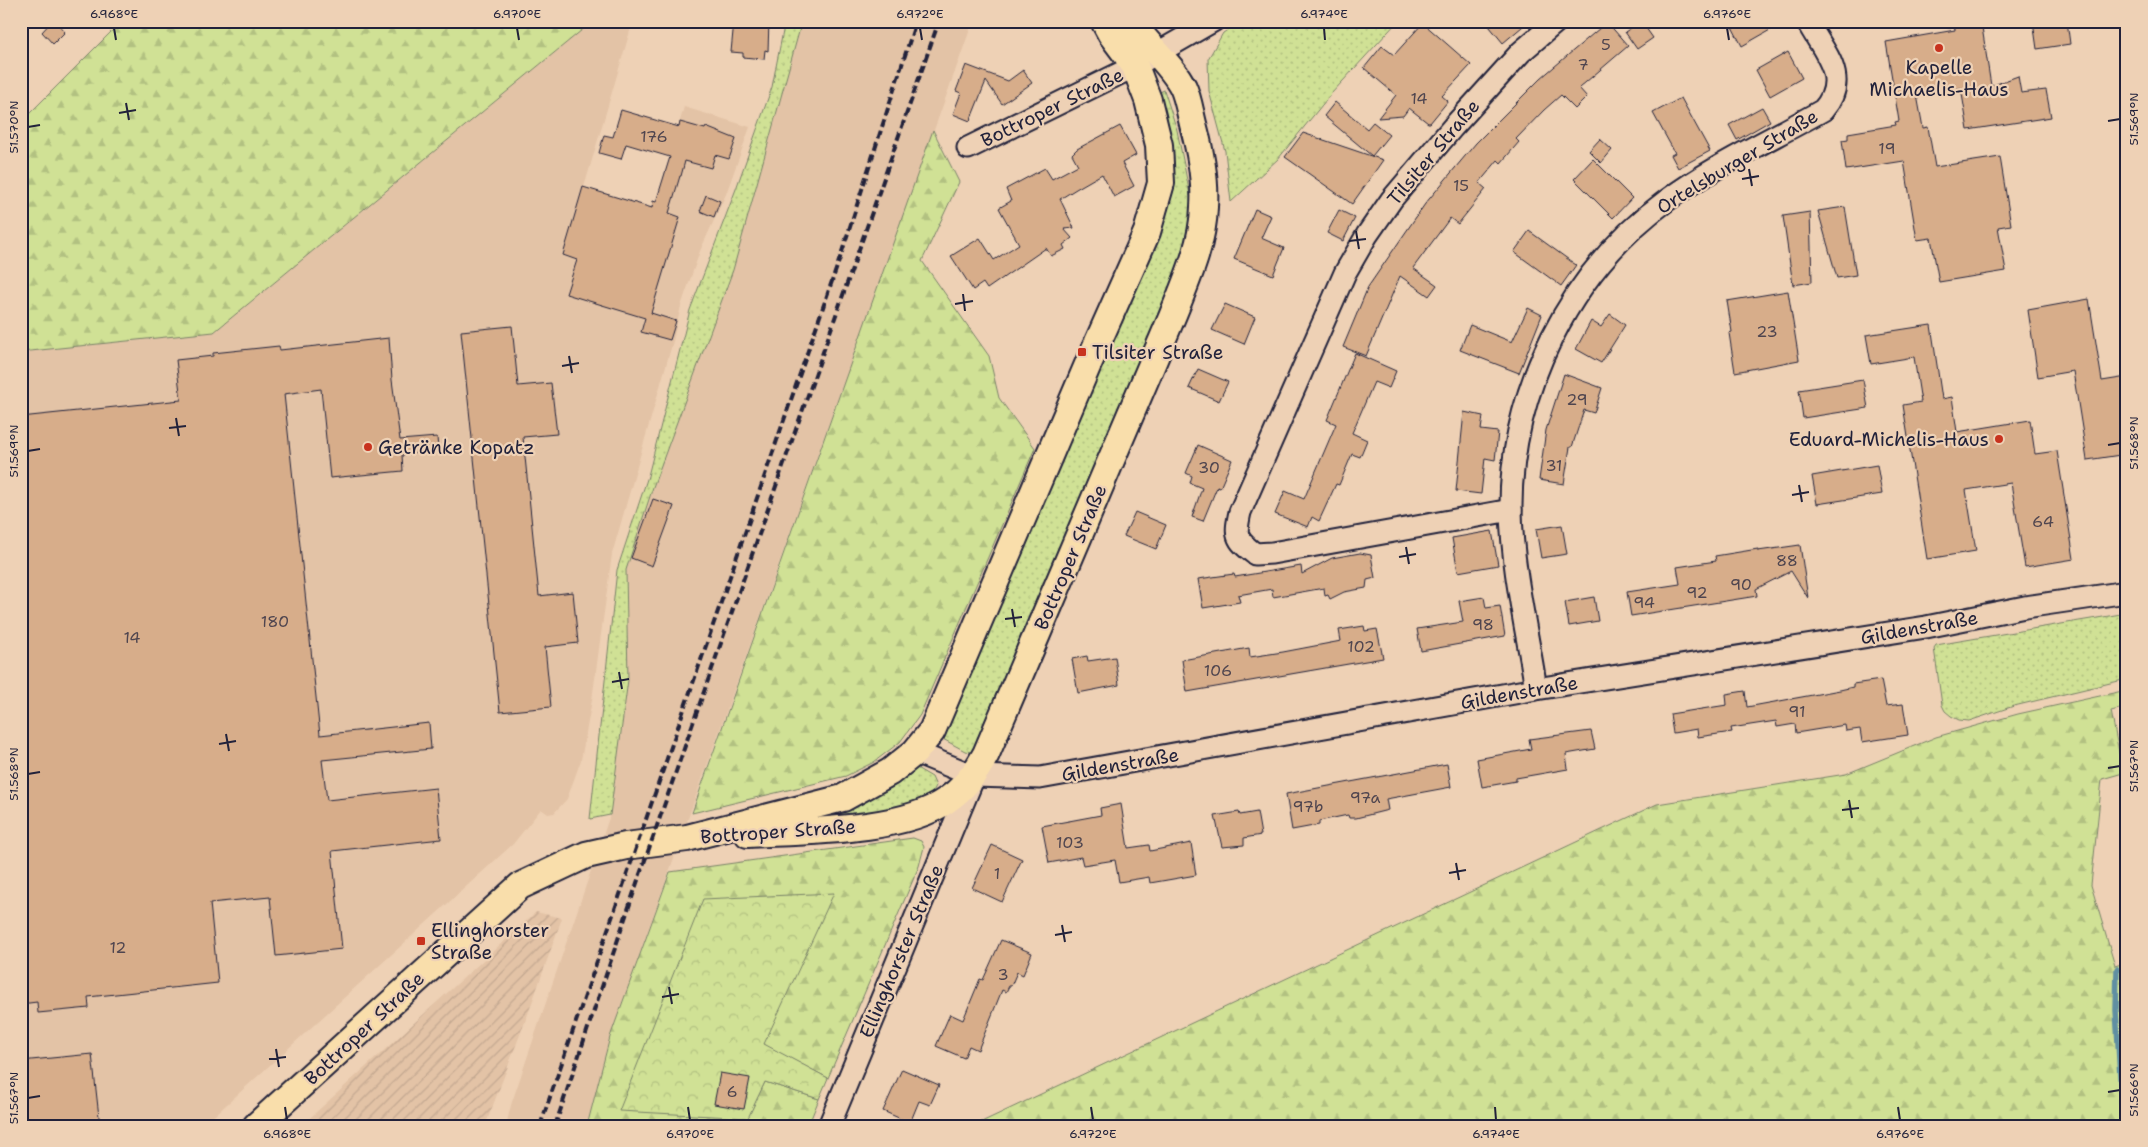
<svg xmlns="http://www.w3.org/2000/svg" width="2148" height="1147" viewBox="0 0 2148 1147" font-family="'Shantell Sans',sans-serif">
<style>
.built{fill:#e3c3a6}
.industrial{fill:url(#industrial-furrows)}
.grass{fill:url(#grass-dots);stroke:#798268}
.forest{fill:url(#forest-firs);stroke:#798268}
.park{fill:url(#park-crowns);stroke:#798268}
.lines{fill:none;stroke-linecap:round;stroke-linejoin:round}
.stream{stroke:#608fa2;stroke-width:5.5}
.building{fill:#d7ad8a;stroke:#22223b}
.minor-casing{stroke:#22223b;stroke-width:25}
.major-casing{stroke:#22223b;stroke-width:30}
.minor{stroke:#eed1b5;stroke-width:21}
.major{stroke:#f9deab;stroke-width:26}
.rail{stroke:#22223b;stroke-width:4;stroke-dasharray:8 4;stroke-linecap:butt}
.ticks{fill:none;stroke:#22223b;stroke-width:2}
.poi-dot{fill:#c8321e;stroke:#eed1b5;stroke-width:2}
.labels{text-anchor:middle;stroke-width:4.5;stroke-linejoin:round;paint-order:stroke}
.number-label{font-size:16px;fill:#4f454f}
.poi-label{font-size:19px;fill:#22223b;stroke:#eed1b5;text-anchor:start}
.street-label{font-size:19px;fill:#22223b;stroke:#eed1b5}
.neatline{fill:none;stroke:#22223b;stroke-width:2}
.ticks-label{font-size:12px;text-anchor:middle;fill:#22223b}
</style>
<defs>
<pattern id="industrial-furrows" width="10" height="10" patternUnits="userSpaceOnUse" patternTransform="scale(1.25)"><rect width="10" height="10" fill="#e3c3a6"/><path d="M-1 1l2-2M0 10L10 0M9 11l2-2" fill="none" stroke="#c2a790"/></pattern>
<pattern id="grass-dots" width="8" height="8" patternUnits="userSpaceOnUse" patternTransform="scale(1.25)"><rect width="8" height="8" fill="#d0e195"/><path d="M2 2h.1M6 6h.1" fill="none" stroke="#b2c181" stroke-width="1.8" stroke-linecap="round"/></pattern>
<pattern id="forest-firs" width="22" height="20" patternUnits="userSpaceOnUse" patternTransform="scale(1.25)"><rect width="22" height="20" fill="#d0e195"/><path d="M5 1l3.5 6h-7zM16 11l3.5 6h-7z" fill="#b2c181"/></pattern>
<pattern id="park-crowns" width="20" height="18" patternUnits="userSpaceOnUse" patternTransform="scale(1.25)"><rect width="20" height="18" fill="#d0e195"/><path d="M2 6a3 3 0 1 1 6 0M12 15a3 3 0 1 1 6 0" fill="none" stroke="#b2c181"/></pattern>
</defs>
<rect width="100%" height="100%" fill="#eed1b5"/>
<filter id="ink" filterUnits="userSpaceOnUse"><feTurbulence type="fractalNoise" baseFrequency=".02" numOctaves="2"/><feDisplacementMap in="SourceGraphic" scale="10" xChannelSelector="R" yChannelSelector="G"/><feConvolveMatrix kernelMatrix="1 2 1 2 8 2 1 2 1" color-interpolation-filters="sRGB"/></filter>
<g filter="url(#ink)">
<g class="built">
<polygon points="593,21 633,21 584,187 651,207 653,201 656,202 684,107 750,127 726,194 700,251 681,306 673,341 612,554 592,700 581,760 567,799 554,813 548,814 541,809 513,844 203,1126 21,1126 21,352 214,332"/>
<polygon points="802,21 973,21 610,1037 587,1126 506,1126 511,1105 610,815 628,680 626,570"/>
</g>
<polygon class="industrial" points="536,912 562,918 528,1014 485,1126 301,1126"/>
<g class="grass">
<polygon points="785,21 802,21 733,270 653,487 626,570 628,680 610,815 590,819 617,570 648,476 690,310 736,189 772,87"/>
<polygon points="1242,21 1398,21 1331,94 1278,159 1231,202 1225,151 1209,91 1208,59 1223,33"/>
<polygon points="1164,90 1177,130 1192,205 1188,243 1177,280 973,752 965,751 941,738 1166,201 1156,94"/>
<polygon points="2127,613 2127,679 2014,706 1969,721 1959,720 1951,716 1945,711 1942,705 1934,648 1936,645"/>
<path d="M915 767 932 777 936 786C931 799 914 804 902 810L726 829Z"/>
</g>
<g class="forest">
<polygon points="122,21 593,21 214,332 21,352 21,122"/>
<polygon points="933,130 959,182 922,261 989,356 999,398 1035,448 920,715 900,742 874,762 846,776 692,813"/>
<polygon points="2127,690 2127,707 2111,711 2123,773 2102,779 2091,885 2115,966 2127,962 2127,1126 973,1126 1657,804 1846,774 1936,737 2018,714"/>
<polygon points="913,838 921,841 924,847 919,866 828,1078 764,1045 619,1110 747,1118 765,1082 819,1099 808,1126 587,1126 610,1037 670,872"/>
</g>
<polygon class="park" points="834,893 764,1044 828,1078 819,1099 765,1082 748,1118 619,1111 703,899"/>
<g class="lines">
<polyline class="stream" points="2117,969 2116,1010 2123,1126"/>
</g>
<g class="building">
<polygon points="52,21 55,21 65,32 53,44 42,32"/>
<polygon points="734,21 769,21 768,51 765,50 764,59 743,57 743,53 731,52"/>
<polygon points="1485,21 1529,21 1503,43"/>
<polygon points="1641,21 1653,38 1637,49 1625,32"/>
<polygon points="1729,21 1786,21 1742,46"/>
<polygon points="1954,21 1975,21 1976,28 1982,27 1991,86 2018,76 2021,93 2046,90 2051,117 1968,130 1961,88 1917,95 1923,128 1928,127 1935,167 2000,157 2011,225 1998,227 2006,271 1939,282 1931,238 1917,240 1904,161 1846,170 1842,140 1848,139 1848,133 1896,125 1895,122 1899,121 1886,42 1955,30"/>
<polygon points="2033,21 2067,21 2070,44 2037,49"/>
<polygon points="1607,22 1628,46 1579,88 1587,97 1575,109 1561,95 1544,110 1516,139 1519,142 1501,163 1498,160 1479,183 1486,189 1458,224 1450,218 1413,268 1437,285 1429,296 1400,276 1366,356 1343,347 1368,287 1425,204 1476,143 1541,78"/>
<polygon points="1423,23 1471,65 1442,96 1448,101 1430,123 1428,123 1409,108 1403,116 1378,118 1396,95 1364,68 1382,46 1394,55"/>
<polygon points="1788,52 1802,78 1770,96 1756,70"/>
<polygon points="966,65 1008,81 1023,70 1032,83 1002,104 986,81 970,121 953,114 961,93 956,91"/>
<polygon points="1681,98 1710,151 1678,168 1671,155 1675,153 1653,113"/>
<polygon points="1335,102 1367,129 1373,122 1389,135 1372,156 1324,116"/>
<polygon points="1762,107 1770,121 1737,140 1729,125"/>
<polygon points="621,110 679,127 680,122 705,129 706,127 736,139 729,159 715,155 711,168 685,161 681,176 680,176 669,213 680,217 651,313 676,321 670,340 641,332 645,318 566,294 577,260 563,255 583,187 652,208 653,201 656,202 670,157 626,144 621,159 599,153 604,135 613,137"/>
<polygon points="1120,126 1136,155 1122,163 1134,186 1114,197 1102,174 1076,189 1060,199 1074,228 1064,229 1072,238 1063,245 1065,249 1051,256 1046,248 987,289 983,283 973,290 951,256 980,238 994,260 1019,244 999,208 1011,201 1006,189 1045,168 1052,179 1078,165 1072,154 1077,149"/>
<polygon points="1303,133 1383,160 1352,204 1285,157"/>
<polygon points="1600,139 1612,150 1601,163 1589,151"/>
<polygon points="1593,159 1632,198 1613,218 1574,179"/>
<polygon points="706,195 720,201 714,217 700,211"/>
<polygon points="1845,207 1856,275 1837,278 1818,211"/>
<polygon points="1255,209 1271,216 1261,238 1284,248 1273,275 1234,259"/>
<polygon points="1339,210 1355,218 1343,241 1327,233"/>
<polygon points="1810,212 1812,282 1793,285 1783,216"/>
<polygon points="1529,231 1576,265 1561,286 1514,252"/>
<polygon points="1788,291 1799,360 1735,372 1729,333 1732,332 1727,301"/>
<polygon points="2089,299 2102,381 2127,377 2127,454 2087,460 2073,371 2038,377 2028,310"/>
<polygon points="1225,304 1255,317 1244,344 1212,330"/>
<polygon points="1528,308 1542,315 1519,373 1460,350 1470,325 1512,342"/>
<polygon points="1610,314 1625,325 1601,363 1576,349 1591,321 1601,327"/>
<polygon points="1931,325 1942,399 1952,397 1957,432 2030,420 2035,454 2057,451 2074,559 2025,567 2011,483 1966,490 1976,551 1927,559 1903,405 1921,402 1914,357 1871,364 1866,335"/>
<polygon points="512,326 518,386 551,383 557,434 523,437 539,596 573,592 578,643 545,647 551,707 500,712 461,331"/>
<polygon points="389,338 392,380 400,440 437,437 438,450 402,455 403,471 330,478 321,389 284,394 320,735 429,723 431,749 322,760 327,800 436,788 441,839 332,851 342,949 276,956 270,897 210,903 218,983 88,997 89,1008 38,1013 37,1002 21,1004 21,417 181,400 176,360 213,356 213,353 279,346 280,350"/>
<polygon points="1355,353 1396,371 1389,388 1374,382 1352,433 1367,440 1360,457 1352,454 1339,485 1336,484 1319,521 1312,517 1308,527 1275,514 1285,491 1304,499 1336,424 1327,420"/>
<polygon points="1198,369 1228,382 1219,401 1189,388"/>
<polygon points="1564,374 1602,388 1594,413 1584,410 1572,447 1570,447 1564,484 1539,480 1546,430"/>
<polygon points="1863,380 1868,408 1803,418 1799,390"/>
<polygon points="1464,412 1483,416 1481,430 1498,432 1495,460 1485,458 1481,494 1456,491"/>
<polygon points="1198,445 1232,460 1220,488 1217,487 1203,521 1192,517 1202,488 1190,483 1192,476 1186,473"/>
<polygon points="1877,465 1882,494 1817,504 1812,476"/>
<polygon points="653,499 674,506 652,566 631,558"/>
<polygon points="1135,512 1166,525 1156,549 1124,536"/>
<polygon points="1562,525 1567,554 1541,558 1536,529"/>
<polygon points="1492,531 1498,565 1458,572 1452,538"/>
<polygon points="1800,545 1808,598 1791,571 1756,589 1757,596 1631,616 1627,592 1680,584 1677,567 1716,561 1715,556 1758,549 1758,551"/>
<polygon points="1360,553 1371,555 1375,578 1367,580 1366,588 1344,592 1330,599 1328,595 1325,596 1324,588 1273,597 1272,589 1238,595 1240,602 1203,608 1198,579 1234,574 1235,577 1301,566 1302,574 1332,558"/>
<polygon points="1484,597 1486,608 1500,606 1505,636 1421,651 1417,629 1463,622 1459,601"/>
<polygon points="1594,597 1598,621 1569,626 1565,602"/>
<polygon points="1364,626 1365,631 1377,629 1383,658 1187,692 1182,660 1249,648 1250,657 1283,652 1341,641 1339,630"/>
<polygon points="1087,656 1088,661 1115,657 1119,685 1078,693 1072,659"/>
<polygon points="1881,680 1886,706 1903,704 1908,735 1862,742 1860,729 1846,731 1845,725 1796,733 1795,724 1777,727 1776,721 1731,728 1732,732 1698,737 1697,729 1673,733 1670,714 1727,705 1726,694 1745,691 1747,707 1840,690 1853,687 1853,684"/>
<polygon points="1591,731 1595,749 1566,754 1568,769 1516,778 1516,781 1482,787 1477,759 1531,749 1529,739"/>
<polygon points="1447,764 1451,787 1386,799 1388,810 1356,818 1349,818 1348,815 1319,821 1319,825 1292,830 1286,794"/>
<polygon points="1121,804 1128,848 1149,845 1150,851 1191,843 1196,875 1150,883 1149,877 1119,882 1115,860 1083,865 1081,857 1049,863 1042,826 1101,815 1100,808"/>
<polygon points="1239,812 1240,815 1257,812 1261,835 1244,838 1244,845 1222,847 1215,816"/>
<polygon points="992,845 1022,859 1002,902 972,888"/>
<polygon points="1001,940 1032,953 1023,975 1017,972 1011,986 1009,986 1006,992 1002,990 978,1050 969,1046 964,1058 936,1046 950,1014 963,1020 980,979 983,980"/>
<polygon points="92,1054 100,1126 21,1126 21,1061"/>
<polygon points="902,1069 939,1085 930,1105 919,1101 910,1123 883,1111"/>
<polygon points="720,1073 750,1078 744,1109 714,1104"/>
</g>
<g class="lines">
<defs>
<g id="minor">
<polyline points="968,148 1135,66 1213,21"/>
<path d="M1511 510 1272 553 1255 554C1235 539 1235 535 1240 512L1345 273 1367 235 1392 199 1453 127 1521 52 1557 21"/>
<path d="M1536 689C1527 630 1512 569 1511 510 1510 391 1570 271 1666 201 1713 166 1772 139 1823 110 1851 78 1824 53 1807 21"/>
<polyline points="915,752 974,776 1040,778 1536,689 1926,627 2025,607 2127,592"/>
<polyline points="829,1126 973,779"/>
</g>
<g id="major">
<path d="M748 834C802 831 904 832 947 800 965 788 976 773 986 754L1172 317C1186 282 1203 245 1204 207 1206 180 1200 150 1193 124 1190 112 1188 98 1183 87 1170 62 1146 45 1131 21"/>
<polyline points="256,1126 520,886 586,855 626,846 687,838 843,798 890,772 915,752 932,731 1089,362 1147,232 1161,183 1159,145 1148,100 1135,66 1111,34 1104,21"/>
</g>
</defs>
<use href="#minor" class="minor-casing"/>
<use href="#major" class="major-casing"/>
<use href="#minor" class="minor"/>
<use href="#major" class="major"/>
<g class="rail">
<polyline points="540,1126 840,258 916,21"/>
<polyline points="555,1126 638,880 939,21"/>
</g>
</g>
</g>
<path class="ticks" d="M114 28 116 40M517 28 519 40M920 28 922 40M1324 28 1325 40M1727 28 1729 40M126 103 129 120M119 113 136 110M2108 121 2120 119M28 127 40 125M1749 169 1752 186M1742 179 1759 176M1356 231 1359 249M1349 241 1366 239M963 294 965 311M955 304 973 301M569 356 572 373M562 366 579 363M176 418 179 436M169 428 186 426M2108 445 2120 443M28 451 40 449M1799 485 1802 502M1792 495 1809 492M1406 547 1409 564M1399 557 1416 554M1012 609 1015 627M1005 619 1022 617M619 672 622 689M612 682 629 679M226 734 229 751M219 744 236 741M2108 768 2120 766M28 774 40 772M1849 800 1852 818M1842 810 1859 808M1456 863 1459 880M1449 873 1466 870M1062 925 1065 942M1055 935 1072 932M669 987 672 1004M662 997 679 994M276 1049 279 1067M269 1059 286 1057M2108 1092 2120 1090M28 1098 40 1096M285 1107 287 1120M688 1107 690 1120M1091 1107 1093 1120M1495 1107 1496 1120M1898 1107 1900 1120"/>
<g class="poi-dot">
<circle cx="1939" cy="48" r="5"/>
<rect x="1077" y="347" width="10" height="10" rx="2.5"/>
<circle cx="1999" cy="439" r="5"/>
<circle cx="368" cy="447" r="5"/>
<rect x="416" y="936" width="10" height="10" rx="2.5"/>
</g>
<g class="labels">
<g class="number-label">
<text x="1606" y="50">5</text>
<text x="1583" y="70">7</text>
<text x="1419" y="104">14</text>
<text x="654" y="142">176</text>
<text x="1887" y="154">19</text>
<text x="1461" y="191">15</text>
<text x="1767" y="337">23</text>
<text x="1577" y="405">29</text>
<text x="1554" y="471">31</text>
<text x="1209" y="473">30</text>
<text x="2043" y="527">64</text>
<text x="1787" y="566">88</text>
<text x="1741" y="590">90</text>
<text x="1697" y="598">92</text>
<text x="1644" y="608">94</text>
<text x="275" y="627">180</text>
<text x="1483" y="630">98</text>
<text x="132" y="643">14</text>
<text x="1361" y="652">102</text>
<text x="1218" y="676">106</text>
<text x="1797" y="717">91</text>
<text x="1365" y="803">97a</text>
<text x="1308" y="812">97b</text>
<text x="1070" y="848">103</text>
<text x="997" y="879">1</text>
<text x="118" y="953">12</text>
<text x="1003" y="980">3</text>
<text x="732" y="1097">6</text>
</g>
<g class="poi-label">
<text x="1939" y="74" text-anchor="middle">Kapelle<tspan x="1939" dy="22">Michaelis-Haus</tspan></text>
<text x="1092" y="359">Tilsiter Straße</text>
<text x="1989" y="446" text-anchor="end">Eduard-Michelis-Haus</text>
<text x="378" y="454">Getränke Kopatz</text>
<text x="431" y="937">Ellinghorster<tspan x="431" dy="22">Straße</tspan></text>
</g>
<g class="street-label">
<text transform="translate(1052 107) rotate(-26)" y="7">Bottroper Straße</text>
<text transform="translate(1433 152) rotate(-50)" y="7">Tilsiter Straße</text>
<text transform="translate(1737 161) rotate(-31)" y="7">Ortelsburger Straße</text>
<text transform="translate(1070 557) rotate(-67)" y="7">Bottroper Straße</text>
<text transform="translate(1919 627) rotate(-10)" y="7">Gildenstraße</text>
<text transform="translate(1519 692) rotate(-10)" y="7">Gildenstraße</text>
<text transform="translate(1120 764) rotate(-10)" y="7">Gildenstraße</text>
<text transform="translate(778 831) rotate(-4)" y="7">Bottroper Straße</text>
<text transform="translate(901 951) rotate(-67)" y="7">Ellinghorster Straße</text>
<text transform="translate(364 1028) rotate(-43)" y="7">Bottroper Straße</text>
</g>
</g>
<rect width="2148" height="1147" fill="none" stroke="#eed1b5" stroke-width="55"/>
<rect x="28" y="28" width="2092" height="1092" class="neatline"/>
<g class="ticks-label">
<text x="114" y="18">6.968°E</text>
<text x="517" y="18">6.970°E</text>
<text x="920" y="18">6.972°E</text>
<text x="1324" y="18">6.974°E</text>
<text x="1727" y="18">6.976°E</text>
<text transform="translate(2134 119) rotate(-90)" y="4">51.569°N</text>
<text transform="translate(14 127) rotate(-90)" y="4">51.570°N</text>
<text transform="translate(2134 443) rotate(-90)" y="4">51.568°N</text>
<text transform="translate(14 451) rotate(-90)" y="4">51.569°N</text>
<text transform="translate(2134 766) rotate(-90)" y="4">51.567°N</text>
<text transform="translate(14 774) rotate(-90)" y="4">51.568°N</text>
<text transform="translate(2134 1090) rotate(-90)" y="4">51.566°N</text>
<text transform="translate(14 1098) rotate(-90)" y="4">51.567°N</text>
<text x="287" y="1138">6.968°E</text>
<text x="690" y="1138">6.970°E</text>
<text x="1093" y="1138">6.972°E</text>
<text x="1496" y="1138">6.974°E</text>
<text x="1900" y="1138">6.976°E</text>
</g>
</svg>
